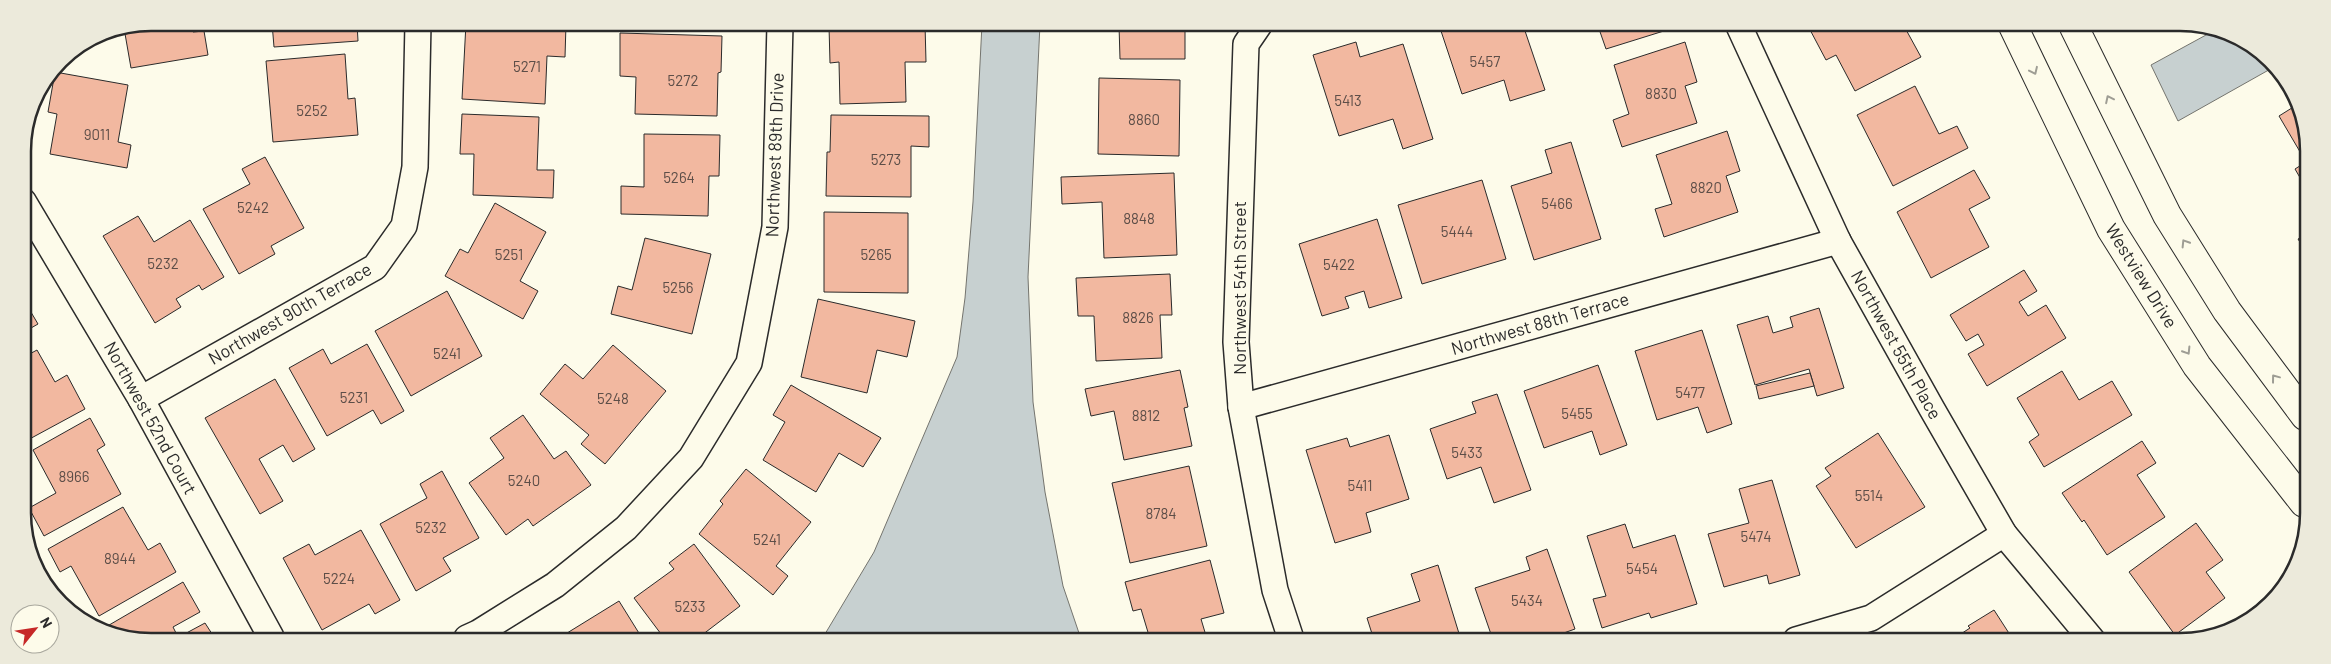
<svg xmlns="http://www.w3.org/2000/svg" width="2331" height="664" viewBox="0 0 2331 664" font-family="Barlow,sans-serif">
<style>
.water{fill:#c7d0d0;stroke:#74746e}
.building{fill:#f2b8a0;stroke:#2b2b2b}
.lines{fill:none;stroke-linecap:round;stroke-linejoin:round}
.street-casing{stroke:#2b2b2b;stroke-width:28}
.secondary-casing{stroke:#2b2b2b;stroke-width:30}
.street{stroke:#fdfbea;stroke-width:25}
.secondary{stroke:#fdfbea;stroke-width:28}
.oneway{stroke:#9e9d94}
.labels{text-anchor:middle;stroke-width:4;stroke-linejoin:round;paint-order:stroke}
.number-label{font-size:15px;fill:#5d4e48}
.street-label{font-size:18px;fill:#2b2b2b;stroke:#fdfbea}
.rim{fill:none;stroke:#2b2b2b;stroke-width:2.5}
</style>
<rect width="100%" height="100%" fill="#fdfbea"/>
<g class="water">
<polygon points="982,24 1040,24 1028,277 1033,402 1045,492 1063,586 1081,639 822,639 874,552 957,357 965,298 973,202"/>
<polygon points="2217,29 2271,61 2274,67 2178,121 2151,65"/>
</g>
<g class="building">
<polygon points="152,22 191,23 193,32 204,31 208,55 131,68 124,28"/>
<polygon points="272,23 357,23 358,41 274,47"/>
<polygon points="466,23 566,24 565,57 547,56 545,104 462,99"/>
<polygon points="925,24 926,62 905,62 906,102 840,104 839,62 830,63 829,26"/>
<polygon points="1119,25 1185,25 1185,59 1120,59"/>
<polygon points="1448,25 1523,25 1545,90 1510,101 1504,80 1462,94 1440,28"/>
<polygon points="1598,26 1666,26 1667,30 1606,49"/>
<polygon points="1808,26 1904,26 1921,57 1855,91 1836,55 1826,60"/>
<polygon points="620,33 722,36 721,72 718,73 717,116 635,114 636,77 620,76"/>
<polygon points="1356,42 1360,57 1403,44 1433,139 1403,149 1393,119 1339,136 1313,55"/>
<polygon points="1685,42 1697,82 1685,86 1697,123 1622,147 1613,120 1629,114 1614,65"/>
<polygon points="345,54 348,99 355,98 358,135 273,142 266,61"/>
<polygon points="55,72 128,85 118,142 131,145 127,168 50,154 57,114 48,112"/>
<polygon points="1099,78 1180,80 1179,156 1098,154"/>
<polygon points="1915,86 1939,134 1957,126 1968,148 1893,186 1857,115"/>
<polygon points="2295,106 2306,127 2306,188 2295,169 2306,162 2279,116"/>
<polygon points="462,114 539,117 537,170 554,170 553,198 473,195 474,154 460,154"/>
<polygon points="831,115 929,116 929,147 911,146 911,197 826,196 827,152 830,152"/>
<polygon points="1727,131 1740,171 1726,176 1738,212 1664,237 1655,209 1672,204 1656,155"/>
<polygon points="644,134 720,135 719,176 709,176 708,216 621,214 621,186 644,187"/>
<polygon points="1571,142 1601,239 1534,260 1511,186 1552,173 1545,150"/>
<polygon points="265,157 304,228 271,246 275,254 239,274 203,209 250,184 242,169"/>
<polygon points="1974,170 1990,198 1969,209 1989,247 1931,278 1897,212"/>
<polygon points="1174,173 1177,255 1104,258 1102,202 1062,204 1061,177"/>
<polygon points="1482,180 1506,259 1422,284 1398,205"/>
<polygon points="495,203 546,232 520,281 538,291 523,319 445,276 460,249 468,253"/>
<polygon points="824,212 908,213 908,293 824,292"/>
<polygon points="138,216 154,242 190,220 224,277 202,290 199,285 176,299 181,307 155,323 103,236"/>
<polygon points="1377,219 1402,298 1369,308 1364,291 1345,297 1349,308 1322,316 1299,244"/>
<polygon points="2306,235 2306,252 2298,239"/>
<polygon points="645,238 711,254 692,334 611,314 618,286 632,290"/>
<polygon points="2024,270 2037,291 2019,302 2028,316 2046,305 2066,338 1987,386 1968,354 1984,345 1978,334 1966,341 1950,315"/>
<polygon points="1170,274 1172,315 1160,315 1162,358 1096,361 1094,316 1078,316 1076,278"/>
<polygon points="447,291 482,356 411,396 375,331"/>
<polygon points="818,299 915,321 907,357 877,350 867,393 801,377"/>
<polygon points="25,302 38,324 24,332 24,303"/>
<polygon points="1819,308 1844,388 1817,396 1809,369 1755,385 1737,325 1768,316 1773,333 1793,327 1790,317"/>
<polygon points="1702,330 1732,424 1707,433 1698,407 1657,420 1635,351"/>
<polygon points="367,344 404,411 381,424 373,410 327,436 289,368 323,349 331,364"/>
<polygon points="613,345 666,391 605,464 581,444 589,435 540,394 565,364 583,379"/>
<polygon points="37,350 55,382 67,375 85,409 24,442 24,357"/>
<polygon points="1598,365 1627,445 1600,455 1592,431 1544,448 1524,391"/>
<polygon points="1180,370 1188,407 1184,408 1192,446 1124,460 1114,411 1091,416 1085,389"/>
<polygon points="2062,371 2079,400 2112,381 2132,415 2044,467 2029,442 2039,435 2017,398"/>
<polygon points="1810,373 1814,386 1759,399 1756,386"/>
<polygon points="275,379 315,449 293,462 283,445 259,459 283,501 260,514 205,418"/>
<polygon points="791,385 881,438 863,467 839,453 816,492 763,460 785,422 773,415"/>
<polygon points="1497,394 1531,490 1494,503 1481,467 1447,479 1430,429 1476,413 1472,402"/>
<polygon points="523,415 554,459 566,451 591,485 533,526 528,519 506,535 469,483 504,458 490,438"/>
<polygon points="90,418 105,445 97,450 121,494 44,536 29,508 56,493 33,450"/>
<polygon points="1878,433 1925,507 1856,548 1816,486 1831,476 1825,468"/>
<polygon points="1389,435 1409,499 1366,513 1371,532 1335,543 1306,450 1347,438 1350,447"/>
<polygon points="2142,441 2156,463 2137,475 2165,517 2107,555 2084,520 2082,522 2062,493"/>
<polygon points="1189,466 1207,546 1130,563 1112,483"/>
<polygon points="746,469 811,522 776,566 788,576 773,595 699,534 723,504 720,501"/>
<polygon points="442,471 479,538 443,558 451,571 416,591 380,524 427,498 420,484"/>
<polygon points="1772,480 1800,575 1769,584 1767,575 1724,587 1708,534 1749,523 1739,489"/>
<polygon points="123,507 148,550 160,543 176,572 99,616 71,566 60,572 48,549"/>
<polygon points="2196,523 2223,560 2206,572 2225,598 2175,635 2129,572"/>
<polygon points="1625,524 1633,548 1675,535 1697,604 1651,618 1649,613 1602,628 1593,599 1606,596 1587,536"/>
<polygon points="361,530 400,600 375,614 369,604 322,630 283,558 309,544 315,555"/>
<polygon points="694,544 740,606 702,635 705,638 664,638 634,598 674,569 669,563"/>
<polygon points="1547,549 1575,629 1544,640 1493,640 1475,588 1530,570 1526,557"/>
<polygon points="1210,560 1224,613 1201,619 1207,639 1150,639 1141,609 1133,611 1125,582"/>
<polygon points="1438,565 1461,640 1374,640 1367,618 1420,601 1411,574"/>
<polygon points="183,582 200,612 173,627 178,637 118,637 104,628"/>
<polygon points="2263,599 2267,605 2258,615 2234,624"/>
<polygon points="619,601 642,638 559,638"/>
<polygon points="1994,610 2014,641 1950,641 1970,628 1968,626"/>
<polygon points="205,623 214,637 179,637"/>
</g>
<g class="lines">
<defs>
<g id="street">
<polyline points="1259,25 1246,44 1236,342 1241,407 1275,590 1291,639"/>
<polyline points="1739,26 1838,241 1932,409 2004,534 2093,641"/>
<polyline points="23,201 141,399 271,637"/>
<polyline points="141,399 375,267 404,226 415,167 418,23"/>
<polyline points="1241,407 1838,241"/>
<polyline points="467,638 478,633 555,585 626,528 691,458 749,363 775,227 780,24"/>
<polyline points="1796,640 1871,618 2004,534"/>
</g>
<g id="secondary">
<polyline points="2013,26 2111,229 2197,366 2304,503"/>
<polyline points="2074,27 2167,215 2227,311 2305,416"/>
</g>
</defs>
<use href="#street" class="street-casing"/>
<use href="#secondary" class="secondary-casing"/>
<use href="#street" class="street"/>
<use href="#secondary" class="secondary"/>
</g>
<defs><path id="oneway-chevron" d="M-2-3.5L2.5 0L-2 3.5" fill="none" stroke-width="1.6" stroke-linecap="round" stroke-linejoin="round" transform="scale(1.25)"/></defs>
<g class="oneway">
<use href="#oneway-chevron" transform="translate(2034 71) rotate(65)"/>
<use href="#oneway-chevron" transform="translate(2109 99) rotate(-116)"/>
<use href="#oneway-chevron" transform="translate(2185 243) rotate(-122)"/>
<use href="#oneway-chevron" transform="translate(2187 351) rotate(58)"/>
<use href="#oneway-chevron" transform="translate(2275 378) rotate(-127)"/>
</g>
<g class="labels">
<g class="number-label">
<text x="1485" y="67">5457</text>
<text x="527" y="72">5271</text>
<text x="683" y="86">5272</text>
<text x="1661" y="99">8830</text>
<text x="1348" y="106">5413</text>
<text x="312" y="116">5252</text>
<text x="1144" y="125">8860</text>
<text x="97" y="140">9011</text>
<text x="886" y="165">5273</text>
<text x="679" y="183">5264</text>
<text x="1706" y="193">8820</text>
<text x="1557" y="209">5466</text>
<text x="253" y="213">5242</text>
<text x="1139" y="224">8848</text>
<text x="1457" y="237">5444</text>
<text x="509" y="260">5251</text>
<text x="876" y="260">5265</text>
<text x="163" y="269">5232</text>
<text x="1339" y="270">5422</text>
<text x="678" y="293">5256</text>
<text x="1138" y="323">8826</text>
<text x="447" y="359">5241</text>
<text x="1690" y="398">5477</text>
<text x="354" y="403">5231</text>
<text x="613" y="404">5248</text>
<text x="1577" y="419">5455</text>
<text x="1146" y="421">8812</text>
<text x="1467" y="458">5433</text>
<text x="74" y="482">8966</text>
<text x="524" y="486">5240</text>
<text x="1360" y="491">5411</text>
<text x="1869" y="501">5514</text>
<text x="1161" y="519">8784</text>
<text x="431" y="533">5232</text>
<text x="1756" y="542">5474</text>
<text x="767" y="545">5241</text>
<text x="120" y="564">8944</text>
<text x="1642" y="574">5454</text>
<text x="339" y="584">5224</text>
<text x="1527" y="606">5434</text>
<text x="690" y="612">5233</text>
</g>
<g class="street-label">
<text transform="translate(775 155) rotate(-88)" y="6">Northwest 89th Drive</text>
<text transform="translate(2141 276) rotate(58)" y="6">Westview Drive</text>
<text transform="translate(1240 288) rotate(-90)" y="6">Northwest 54th Street</text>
<text transform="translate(290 314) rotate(-30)" y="6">Northwest 90th Terrace</text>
<text transform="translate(1540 324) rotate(-16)" y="6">Northwest 88th Terrace</text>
<text transform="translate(1896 345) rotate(61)" y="6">Northwest 55th Place</text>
<text transform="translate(150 418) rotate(61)" y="6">Northwest 52nd Court</text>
</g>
</g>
<path d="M0 0H2331V664H0ZM151 31H2180A120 120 0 0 1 2300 151V513A120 120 0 0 1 2180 633H151A120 120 0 0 1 31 513V151A120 120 0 0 1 151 31Z" fill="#eceadb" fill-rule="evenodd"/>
<path class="rim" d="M151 31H2180A120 120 0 0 1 2300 151V513A120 120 0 0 1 2180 633H151A120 120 0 0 1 31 513V151A120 120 0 0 1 151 31Z"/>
<g transform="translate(35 629) rotate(60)"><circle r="24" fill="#fdfbea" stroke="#a9a89e"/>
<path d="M0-4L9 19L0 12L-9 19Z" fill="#c62828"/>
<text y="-8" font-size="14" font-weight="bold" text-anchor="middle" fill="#2b2b2b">N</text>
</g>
</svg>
